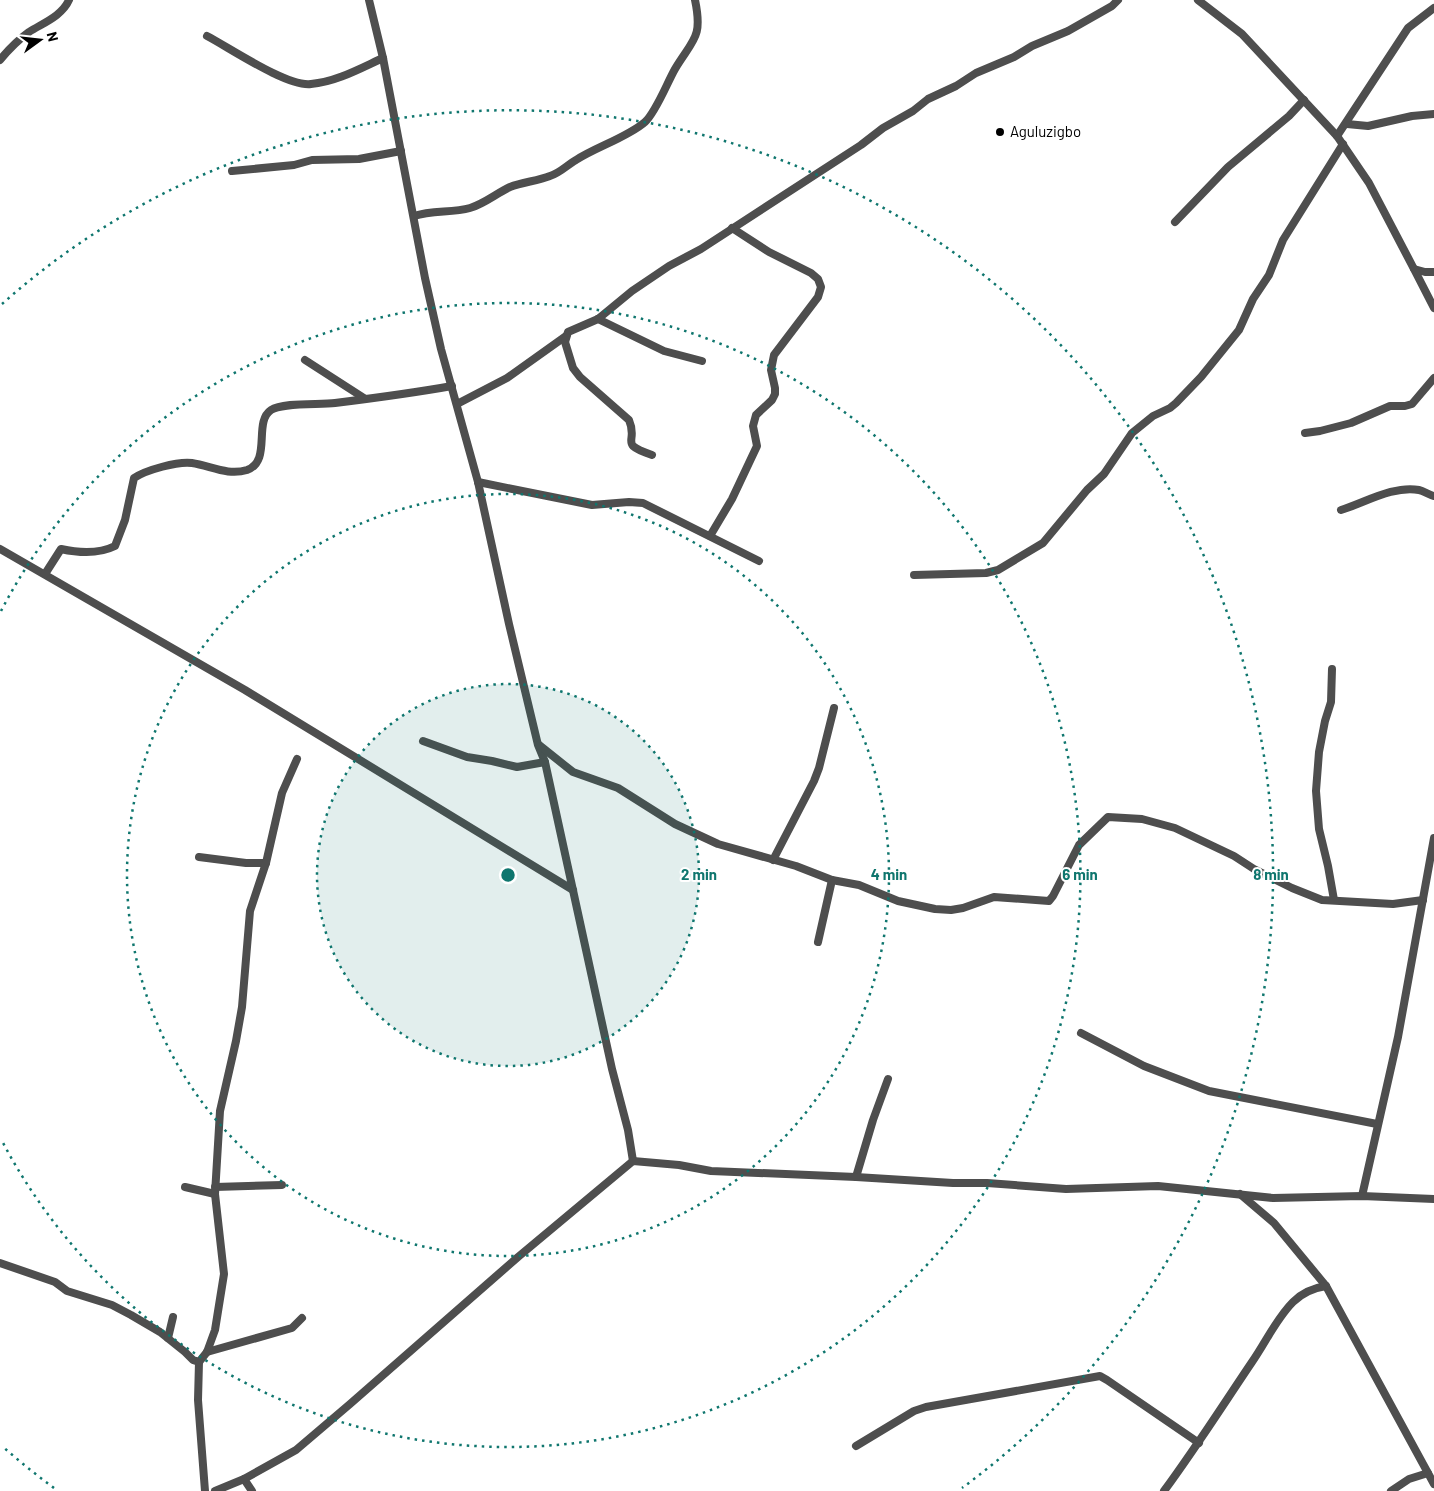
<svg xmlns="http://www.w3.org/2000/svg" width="1434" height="1491" viewBox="0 0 1434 1491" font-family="Barlow,sans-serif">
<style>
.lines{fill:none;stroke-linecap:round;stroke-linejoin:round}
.minor{stroke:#4e4e4e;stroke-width:8}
.ring{fill:none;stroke:#0f766e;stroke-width:2.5;stroke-dasharray:2.5 5}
.poi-dot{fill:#000;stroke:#fff;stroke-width:2}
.labels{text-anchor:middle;stroke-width:4;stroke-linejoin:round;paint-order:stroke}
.poi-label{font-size:15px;fill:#000;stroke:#fff;text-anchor:start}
.centre{fill:#0f766e;stroke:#fff;stroke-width:2.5}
.ring-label{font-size:15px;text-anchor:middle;font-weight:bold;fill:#0f766e;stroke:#fff;stroke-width:4;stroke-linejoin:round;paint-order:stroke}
</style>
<rect width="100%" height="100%" fill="#fff"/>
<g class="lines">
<g class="minor">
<polyline points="369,0 383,58 425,278 441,349 478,482 509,624 538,745 545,762 612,1069 628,1130 633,1161"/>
<polyline points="1198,0 1242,34 1337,136 1369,183 1414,269 1425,272 1434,272"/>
<path d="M207 36C230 48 287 87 311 84 336 82 361 68 383 58"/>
<path d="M0 60C9 49 18 40 29 32 43 23 62 16 69 0"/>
<polyline points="1347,124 1368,126 1412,116 1434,114"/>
<polyline points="1337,136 1408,28 1434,8"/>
<polyline points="232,171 294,165 312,160 359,159 401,151"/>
<path d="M414 216C432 210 452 213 470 208 484 204 497 193 510 187 523 182 537 181 550 176 560 173 567 165 576 160 596 147 628 137 645 122 656 112 667 83 675 69 693 39 703 38 695 0"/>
<polyline points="1175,222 1228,167 1289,116 1304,100"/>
<polyline points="1414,269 1434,308"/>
<polyline points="598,319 664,351 702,361"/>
<polyline points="305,360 364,398"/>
<polyline points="457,404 507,378 566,336"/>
<polyline points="1305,433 1320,431 1351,423 1390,406 1405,406 1412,404 1434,378"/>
<path d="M652 455C617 443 639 443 629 420L580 377 573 368 565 342 568 332 598 319 632 291 669 266 701 249 861 145 883 128 913 111 928 99 956 86 976 73 1014 57 1032 46 1068 31 1112 6 1118 0"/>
<polyline points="478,482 592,505 629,502 643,503 759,561"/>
<path d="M1341 510C1364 503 1394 485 1419 490 1424 491 1429 495 1434 496"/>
<polyline points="710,536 732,499 757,446 753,426 756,415 772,400 775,394 775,388 771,370 774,355 818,297 821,287 818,279 811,273 769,252 732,228"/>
<polyline points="0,549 245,690 573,890"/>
<path d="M45 574 61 549C79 553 99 554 115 546L125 520 134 478C146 470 178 461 192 463 211 466 228 476 247 470 272 461 253 422 271 410 283 402 320 405 335 403 375 398 413 393 452 386"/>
<polyline points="914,575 986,573 998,570 1043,543 1087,490 1104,474 1132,433 1153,416 1170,408 1176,403 1201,377 1239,330 1253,299 1269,275 1283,240 1343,144"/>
<polyline points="1332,669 1331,702 1325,721 1319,752 1316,791 1319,829 1328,866 1334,900"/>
<polyline points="423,741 467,757 492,761 517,767 545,762"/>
<polyline points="539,745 573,772 618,788 675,824 718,844 796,866 832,880"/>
<polyline points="199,857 246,863 266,863"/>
<polyline points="773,860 814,781 819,768 834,708"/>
<polyline points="818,942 832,880 859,885 898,901 935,909 951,910 963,908 994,897 1049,901 1053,896 1079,845 1108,817 1142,819 1175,828 1234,856 1254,869 1292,888 1322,900 1393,904 1423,900"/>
<polyline points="1081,1033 1144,1066 1209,1091 1377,1124"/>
<polyline points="856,1177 873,1120 888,1079"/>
<polyline points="185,1187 215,1194"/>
<polyline points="215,1187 282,1185"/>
<polyline points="1240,1194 1274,1223 1326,1286 1434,1484"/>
<polyline points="1362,1196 1398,1037 1434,838"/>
<polyline points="0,1263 55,1282 67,1291 112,1305 131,1315 160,1332 185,1352 193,1360 199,1362 198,1400 205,1491"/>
<polyline points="168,1338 173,1317"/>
<polyline points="207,1352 292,1328 302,1318"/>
<polyline points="199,1362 207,1352 215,1330 224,1274 215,1194 220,1111 236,1041 242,1007 250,911 266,863 282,793 297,759"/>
<polyline points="856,1446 914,1411 926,1407 1100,1376 1107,1380 1199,1443"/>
<polyline points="244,1479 252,1491"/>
<polyline points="215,1491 244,1479 296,1450 350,1404 518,1257 633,1161 679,1165 711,1171 856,1177 953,1183 987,1183 1066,1189 1158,1186 1273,1198 1362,1196 1434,1199"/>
<path d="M1164 1491C1195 1449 1223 1405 1252 1362 1266 1342 1276 1319 1293 1302 1303 1292 1313 1288 1326 1286"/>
<polyline points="1391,1491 1409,1479 1428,1473"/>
</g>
</g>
<circle cx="508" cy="875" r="191" fill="#0f766e" fill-opacity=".12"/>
<g class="ring">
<circle cx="508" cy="875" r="191"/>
<circle cx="508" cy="875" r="381"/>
<path d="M1 611A572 572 0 1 1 1 1139"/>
<path d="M54 1488A763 763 0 0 1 2 1446M2 304A763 763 0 1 1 962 1488"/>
</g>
<circle class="poi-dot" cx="1000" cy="132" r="5"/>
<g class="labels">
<g class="poi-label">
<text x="1010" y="137">Aguluzigbo</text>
</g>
</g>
<circle cx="508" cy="875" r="8" class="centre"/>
<g class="ring-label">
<text x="699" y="880">2 min</text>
<text x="889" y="880">4 min</text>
<text x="1080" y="880">6 min</text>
<text x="1271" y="880">8 min</text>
</g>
<g transform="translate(40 40) rotate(75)" stroke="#ffffff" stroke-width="4" paint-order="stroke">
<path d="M0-4L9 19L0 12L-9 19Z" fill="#000000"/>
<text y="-8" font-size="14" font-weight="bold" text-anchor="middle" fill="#000000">N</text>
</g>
</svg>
